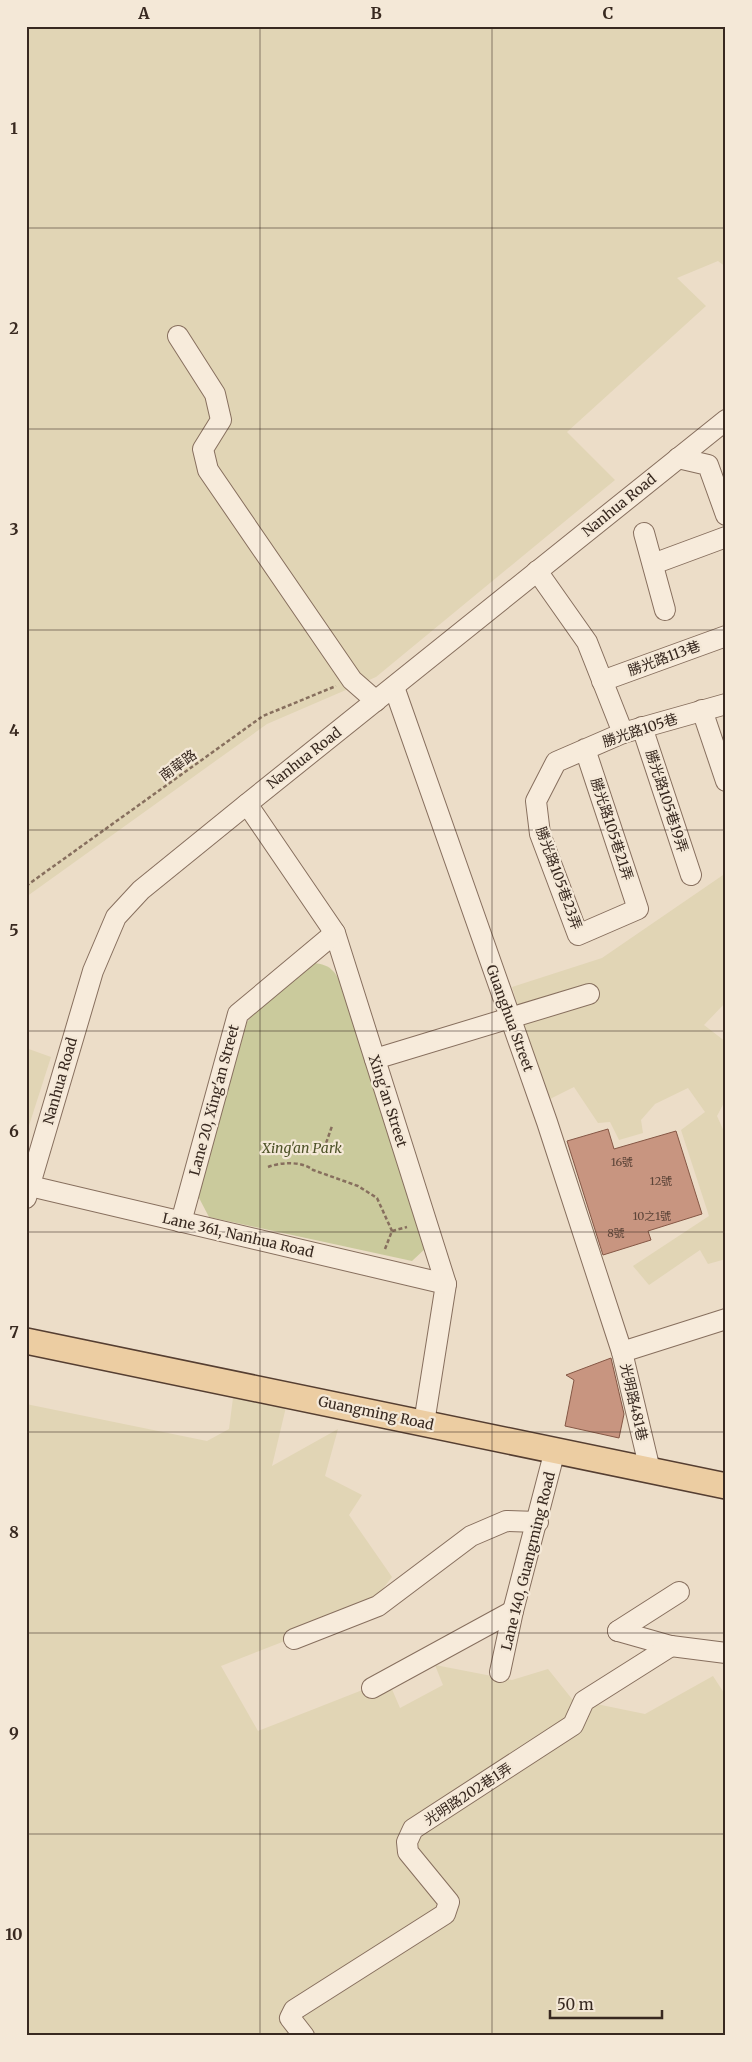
<svg xmlns="http://www.w3.org/2000/svg" width="752" height="2062" viewBox="0 0 752 2062" font-family="Merriweather,'Noto Sans TC',serif">
<style>
.farmland{fill:#e1d5b5}
.green{fill:#caca9c}
.building{fill:#c89580;stroke:#855745}
.lines{fill:none;stroke-linecap:round;stroke-linejoin:round}
.minor-casing{stroke:#876f5e;stroke-width:22}
.major-casing{stroke:#553e31;stroke-width:28}
.path{stroke:#876f5e;stroke-width:2.5;stroke-dasharray:4 2.5;stroke-linecap:butt}
.minor{stroke:#f7ebdb;stroke-width:20}
.major{stroke:#eccda2;stroke-width:25}
.grid{fill:none;stroke:#382920;stroke-width:1;stroke-opacity:0.55}
.labels{text-anchor:middle;stroke-width:4.5;stroke-linejoin:round;paint-order:stroke}
.number-label{font-size:11px;fill:#5c4438}
.street-label{font-size:14px;fill:#382920;stroke:#f4e8d7}
.park-label{font-size:14px;font-style:italic;fill:#4e5328;stroke:#f4e8d7}
.neatline{fill:none;stroke:#382920;stroke-width:2}
.grid-label{font-size:16px;text-anchor:middle;font-weight:bold;fill:#382920}
</style>
<rect width="100%" height="100%" fill="#ecddc8"/>
<g class="farmland">
<polygon points="26,26 726,26 726,267 718,261 677,278 706,306 567,432 615,480 376,677 267,724 26,897"/>
<polygon points="726,873 726,1002 704,1025 726,1042 726,1099 717,1116 726,1136 726,1259 708,1264 700,1250 649,1285 633,1266 709,1216 681,1130 705,1112 688,1088 655,1104 641,1120 643,1133 619,1140 610,1122 598,1123 574,1087 546,1101 512,987 602,958"/>
<polygon points="26,1048 51,1057 26,1135"/>
<polygon points="233,1398 286,1407 272,1466 338,1429 325,1476 362,1495 349,1515 392,1577 367,1609 221,1666 258,1731 388,1680 400,1708 443,1685 435,1665 512,1680 548,1669 572,1699 645,1714 713,1676 726,1696 726,2036 26,2036 26,1457 28,1456 26,1453 26,1404 207,1441 229,1429"/>
</g>
<path class="green" d="M312 963C333 964 337 974 344 992L427 1247 412 1261 209 1217 198 1196 247 1022 255 1012Z"/>
<g class="building">
<polygon points="608,1129 614,1149 676,1131 702,1214 648,1231 651,1240 603,1255 567,1141"/>
<polygon points="611,1358 624,1414 619,1438 565,1426 574,1380 566,1375"/>
</g>
<g class="lines">
<defs>
<g id="minor">
<polyline points="178,336 215,394 221,420 203,449 208,470 352,680 376,701"/>
<polyline points="678,458 708,465 726,515"/>
<polyline points="644,533 665,610"/>
<polyline points="653,564 726,537"/>
<polyline points="537,571 587,642 623,733"/>
<polyline points="602,681 726,636"/>
<polyline points="394,687 547,1122 622,1352 650,1470"/>
<polyline points="702,710 726,781"/>
<polyline points="642,727 691,875"/>
<polyline points="585,749 638,909 578,935 540,834 536,801 556,762 623,733 726,704"/>
<polyline points="247,804 335,933 446,1284 424,1423"/>
<polyline points="375,1059 589,994"/>
<polyline points="30,1186 446,1284"/>
<polyline points="26,1198 93,971 116,917 141,890 247,804 726,420"/>
<polyline points="181,1222 238,1014 335,933"/>
<polyline points="622,1352 726,1319"/>
<polyline points="618,1631 671,1646 726,1653"/>
<polyline points="618,1631 679,1592"/>
<polyline points="294,1639 378,1606 471,1536 506,1521 538,1522"/>
<polyline points="500,1672 513,1611 555,1450"/>
<polyline points="372,1688 513,1611"/>
<polyline points="304,2036 290,2018 294,2010 445,1914 449,1902 408,1852 407,1842 413,1829 573,1725 584,1701 671,1646"/>
</g>
<polyline id="major" points="26,1341 726,1486"/>
</defs>
<use href="#minor" class="minor-casing"/>
<use href="#major" class="major-casing"/>
<g class="path">
<polyline points="26,886 263,716 336,686"/>
<polyline points="324,1149 332,1126"/>
<path d="M268 1167C281 1162 302 1161 313 1170L358 1186 377 1198 392 1231"/>
<polyline points="385,1249 392,1231 407,1227"/>
</g>
<use href="#minor" class="minor"/>
<use href="#major" class="major"/>
</g>
<path class="grid" d="M260 26V2036M492 26V2036M26 228H726M26 429H726M26 630H726M26 830H726M26 1031H726M26 1232H726M26 1432H726M26 1633H726M26 1834H726"/>
<g class="labels">
<g class="number-label">
<text x="622" y="1166">16號</text>
<text x="661" y="1185">12號</text>
<text x="652" y="1220">10之1號</text>
<text x="616" y="1237">8號</text>
</g>
<g class="street-label">
<text transform="translate(619 505) rotate(-39)" y="5">Nanhua Road</text>
<text transform="translate(664 658) rotate(-20)" y="5">勝光路113巷</text>
<text transform="translate(640 730) rotate(-18)" y="5">勝光路105巷</text>
<text transform="translate(304 758) rotate(-38)" y="5">Nanhua Road</text>
<text transform="translate(178 765) rotate(-36)" y="5">南華路</text>
<text transform="translate(667 801) rotate(72)" y="5">勝光路105巷19弄</text>
<text transform="translate(612 829) rotate(72)" y="5">勝光路105巷21弄</text>
<text transform="translate(559 878) rotate(70)" y="5">勝光路105巷23弄</text>
<text transform="translate(510 1018) rotate(70)" y="5">Guanghua Street</text>
<text transform="translate(60 1081) rotate(-74)" y="5">Nanhua Road</text>
<text transform="translate(214 1100) rotate(-75)" y="5">Lane 20, Xing'an Street</text>
<text transform="translate(388 1101) rotate(72)" y="5">Xing'an Street</text>
<text transform="translate(238 1235) rotate(13)" y="5">Lane 361, Nanhua Road</text>
<text transform="translate(634 1402) rotate(77)" y="5">光明路481巷</text>
<text transform="translate(376 1413) rotate(12)" y="5">Guangming Road</text>
<text transform="translate(528 1561) rotate(-76)" y="5">Lane 140, Guangming Road</text>
<text transform="translate(468 1794) rotate(-33)" y="5">光明路202巷1弄</text>
</g>
<g class="park-label">
<text x="302" y="1153">Xing'an Park</text>
</g>
</g>
<rect width="752" height="2062" fill="none" stroke="#f4e8d7" stroke-width="55"/>
<path d="M550 2010v8h112v-8" fill="none" stroke="#382920" stroke-width="2.5"/>
<text x="557" y="2010" font-size="15" fill="#382920" stroke="#f4e8d7" stroke-width="4" paint-order="stroke">50 m</text>
<rect x="28" y="28" width="696" height="2006" class="neatline"/>
<g class="grid-label">
<text x="144" y="19">A</text>
<text x="376" y="19">B</text>
<text x="608" y="19">C</text>
<text x="14" y="134">1</text>
<text x="14" y="334">2</text>
<text x="14" y="535">3</text>
<text x="14" y="736">4</text>
<text x="14" y="936">5</text>
<text x="14" y="1137">6</text>
<text x="14" y="1338">7</text>
<text x="14" y="1538">8</text>
<text x="14" y="1739">9</text>
<text x="14" y="1940">10</text>
</g>
</svg>
